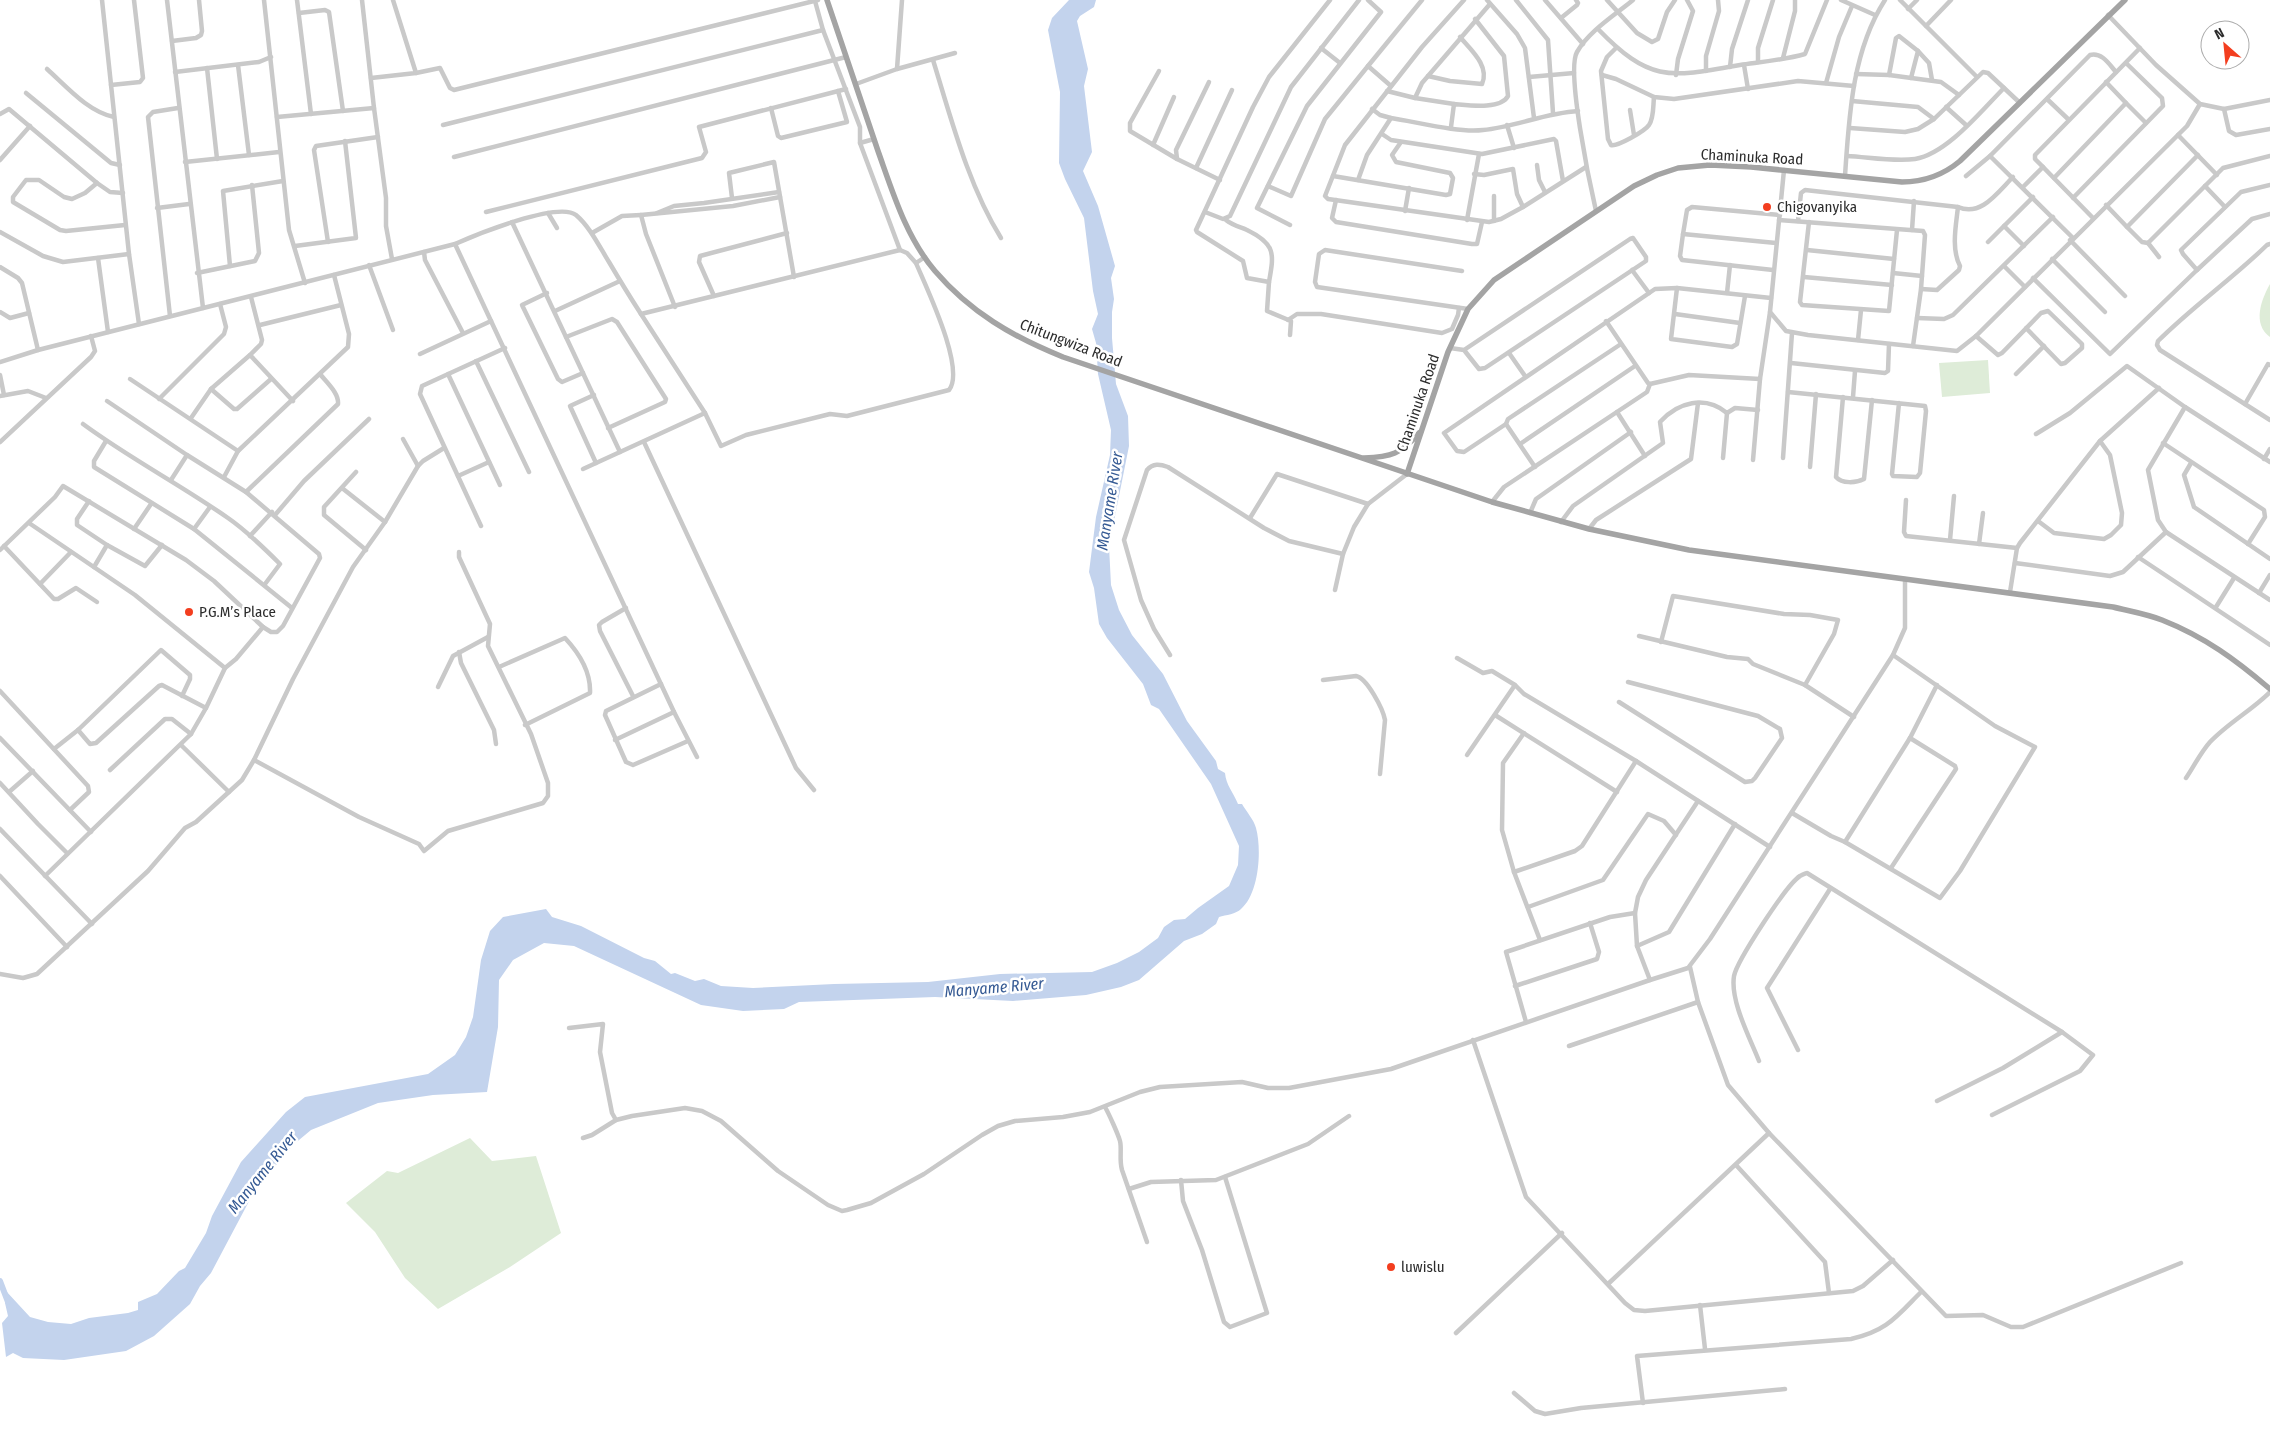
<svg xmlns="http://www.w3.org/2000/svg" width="2270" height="1439" viewBox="0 0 2270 1439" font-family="'Fira Sans Condensed',sans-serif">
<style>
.green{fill:#deecd8}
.water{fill:#c3d3ed}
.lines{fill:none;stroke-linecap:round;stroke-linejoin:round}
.river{stroke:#c3d3ed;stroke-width:6}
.minor{stroke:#c9c9c9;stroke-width:4.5}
.major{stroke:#a4a4a4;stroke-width:5.5}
.poi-dot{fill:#f33e1f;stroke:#fff;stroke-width:2}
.labels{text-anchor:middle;stroke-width:5;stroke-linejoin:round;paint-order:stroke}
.street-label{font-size:15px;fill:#2c2c2c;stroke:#fff}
.poi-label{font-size:15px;fill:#2c2c2c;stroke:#fff;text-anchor:start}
.water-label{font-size:16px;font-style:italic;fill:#355a94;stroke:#fff}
</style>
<rect width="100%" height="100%" fill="#fff"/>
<g class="green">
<path d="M2270 284V337C2252 324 2261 300 2270 284Z"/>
<polygon points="1988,360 1990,393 1942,397 1939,363"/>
<polygon points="470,1138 492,1161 536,1156 561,1233 510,1267 438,1309 405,1278 375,1232 346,1203 387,1171 398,1173"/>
</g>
<path class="water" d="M1069 0H1096L1094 7 1080 16 1077 21 1088 69 1084 86 1092 152 1083 171 1098 206 1115 266 1111 278 1114 299 1112 312V338L1116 384 1128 416 1129 446 1109 546 1111 585 1119 610 1132 635 1163 674 1187 721 1216 761 1218 769 1225 773C1226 785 1233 792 1238 804H1242C1246 811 1254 820 1256 828 1262 850 1259 894 1241 909 1236 914 1226 915 1219 917L1216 924 1202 934 1184 941 1139 980 1121 987 1086 995 1013 1001 935 997 799 1002 784 1009 743 1011 701 1005 574 946 544 943 513 960 499 980 498 1027 487 1092 433 1095 378 1103 311 1130 293 1145 255 1190 211 1273 200 1286 190 1304 154 1336 126 1351 64 1360 23 1358 13 1353 6 1357 2 1323 8 1316 5 1303 6 1291 30 1317 48 1322 71 1324 89 1318 128 1313 138 1310V1302L157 1294 179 1271 185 1268 206 1233 212 1216 241 1162 286 1112 305 1097 428 1074 455 1055 466 1037 473 1017 481 960 490 931 503 917 546 909 552 917 581 926 644 958 655 961 671 974 675 973 695 981 704 979 721 986 753 988 834 984 928 982 1000 974 1092 972 1117 963 1139 952 1158 938 1164 927 1174 920 1185 919 1198 908 1229 886 1238 865 1239 846 1211 784 1159 709 1151 705 1143 684 1107 638 1099 624 1094 588 1089 572 1096 517 1110 455 1111 430 1098 374 1096 343 1092 329 1098 314 1093 291 1084 218 1065 179 1059 163 1060 92 1048 30 1052 18Z"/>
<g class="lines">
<polyline class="river" points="0,1281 8,1302"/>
<g class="minor">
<polyline points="102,0 129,254 139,324"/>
<polyline points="167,0 203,308"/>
<polyline points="264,0 289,230 305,283"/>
<polyline points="297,0 311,114"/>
<polyline points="362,0 374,108"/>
<polyline points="1464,0 1422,47 1345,145 1325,196 1328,199 1489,222 1501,219 1523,207 1586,167"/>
<polyline points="1487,0 1517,34 1525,48 1534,118"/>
<polyline points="1516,0 1548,40 1553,113"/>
<polyline points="1545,0 1583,44"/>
<polyline points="1607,0 1637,33 1652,42 1658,39 1667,12 1675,0"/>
<polyline points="1841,0 1875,15"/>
<polyline points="1900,0 1976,76"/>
<polyline points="815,1 823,30 860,127 860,143"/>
<polyline points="1908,9 1917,0"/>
<polyline points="299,13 325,10 329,12 343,111"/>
<polyline points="2108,15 2156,65 2200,104 2224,109 2270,100"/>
<polyline points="1561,18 1577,5 1578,3 1576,0"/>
<polyline points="1926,26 1951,0"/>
<path d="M1598 29C1651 84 1671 77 1740 65 1761 62 1784 60 1805 54L1827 0"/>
<polyline points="172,41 196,38 201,35 202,31 199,0"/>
<polyline points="1321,48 1340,63"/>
<path d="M1616 48 1607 57 1601 71 1608 139 1611 145C1617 147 1645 131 1649 125 1654 118 1653 106 1654 97"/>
<polyline points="1918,51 1929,63 1932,80"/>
<polyline points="1783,58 1795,11 1795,0"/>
<path d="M933 60C951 118 968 185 1001 238"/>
<polyline points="1758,62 1758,48 1773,0"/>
<polyline points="238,65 249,155"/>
<polyline points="1744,65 1748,89"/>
<polyline points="1368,66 1422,0"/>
<polyline points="1730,67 1732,49 1748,0"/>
<polyline points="207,68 217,159"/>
<path d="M47 69C66 86 88 112 114 117"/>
<polyline points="897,69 902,0"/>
<polyline points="1159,71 1130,123 1130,131 1177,159 1220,180"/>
<polyline points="1706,71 1706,56 1719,11 1718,0"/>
<polyline points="175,72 259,62 271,57"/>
<polyline points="416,73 440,68 450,88 454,90 818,0"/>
<polyline points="1856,74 1889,75 1941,82 1959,95"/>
<polyline points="1602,75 1616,79 1654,97 1674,99 1798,81 1854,86"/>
<polyline points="1676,75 1678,59 1693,11 1687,0"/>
<polyline points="1889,75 1896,38 1899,36 1918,51 1911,78"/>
<path d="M1428 76 1450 81 1482 84C1490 66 1471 50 1460 37"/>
<polyline points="1529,77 1574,73"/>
<polyline points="371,78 416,73 393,0"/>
<polyline points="1826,83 1839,37 1852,6"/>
<polyline points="856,84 897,69 955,53"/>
<polyline points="111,85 140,82 143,78 134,0"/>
<polyline points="1387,91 1415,98 1454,104"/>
<polyline points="26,93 111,163 120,165"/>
<polyline points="1415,98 1422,83 1490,4"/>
<polyline points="2047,99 2068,119"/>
<polyline points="1852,101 1918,107 1934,119"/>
<polyline points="2126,103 2146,123"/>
<polyline points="1946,107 1966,125"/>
<polyline points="771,108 778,136 781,138 847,122 838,91"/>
<path d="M1372 109 1380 115 1391 118C1417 122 1458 133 1483 130 1515 127 1545 113 1578 111"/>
<polyline points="2224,109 2229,131 2236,135 2270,129"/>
<polyline points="1630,110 1634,135"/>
<polyline points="0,114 9,109 97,183 110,192 123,193"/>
<polyline points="277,117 374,108 386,198 386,226 392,259"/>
<polyline points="443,125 823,30"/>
<polyline points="1507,125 1514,148"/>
<path d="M1451 127 1454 104C1467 105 1501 110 1508 96L1504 56 1475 19"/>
<polyline points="1850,128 1905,132 1918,129 1934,119 1983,72 1988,73 2020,103"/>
<polyline points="1382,134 1391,140 1482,154 1554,139 1556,141 1563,181"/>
<polyline points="2178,135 2217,175"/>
<polyline points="874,139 860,143 900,250"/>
<polyline points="1153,145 1174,97"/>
<path d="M1847 156C1868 157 1894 162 1915 159 1947 154 1982 110 2004 88"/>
<polyline points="1990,156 2073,238"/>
<polyline points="454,157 846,57"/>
<polyline points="1177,159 1176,150 1209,82"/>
<polyline points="0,160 30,126"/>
<polyline points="185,162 279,152"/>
<polyline points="1537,165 1539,180 1545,192"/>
<polyline points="1196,168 1232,90"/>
<polyline points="1784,170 1770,312 1786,331 1808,335 1957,351 1976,336 2187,126 2200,104"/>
<polyline points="1474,174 1484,175 1513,169 1517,194 1523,207"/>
<polyline points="1333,176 1446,195 1450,194 1453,178 1450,173 1396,162 1392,155 1401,142"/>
<path d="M1845 176C1849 117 1852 51 1885 0"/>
<path d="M1966 176 1990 156 2090 55C2102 52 2109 64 2116 72"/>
<polyline points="2054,178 2126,103 2106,82"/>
<polyline points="1358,180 1367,155 1391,118"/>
<polyline points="97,183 85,193 72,199 64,197 39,180 26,180 13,197 13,202 60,230 66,231 125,225"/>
<polyline points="2270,185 2241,192 2181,250 2183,254 2197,270 2252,219 2270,214"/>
<polyline points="1268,186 1291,196 1325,119 1368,66 1391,86"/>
<polyline points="2205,186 2225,207"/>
<polyline points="2023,187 2043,167"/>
<polyline points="732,198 729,173 774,162 794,277"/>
<polyline points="2073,198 2163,106 2162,98 2126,63"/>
<polyline points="1336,200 1332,218 1336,222 1472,244 1477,244 1482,222"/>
<polyline points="2106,205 2127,227 2198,155"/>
<path d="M1958 207C1981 217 1997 193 2013 177"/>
<polyline points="157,208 189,204"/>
<polyline points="1405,211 1409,188"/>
<path d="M1596 211C1590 185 1566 71 1577 52 1589 31 1615 15 1633 0"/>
<polyline points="486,212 702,158 706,152 699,127 846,89"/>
<polyline points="1205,212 1223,219 1230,216 1291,87 1359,0"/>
<polyline points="548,213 557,228"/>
<polyline points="657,213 674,206 704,203 779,192"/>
<polyline points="2093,218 2043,167 2035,159 2035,155 2140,48"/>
<path d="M1226 220C1232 225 1240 227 1247 230 1276 244 1274 254 1269 282"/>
<polyline points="1467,220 1479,154"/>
<polyline points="1779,220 1923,231 1925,235 1921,289 1913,346"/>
<polyline points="1494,221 1494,196"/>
<path d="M1798 221 1801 193 1805 190 1958 207C1956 225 1951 249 1960 266L1959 270 1937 290 1921 289"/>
<polyline points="512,222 620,452"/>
<polyline points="1809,222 1800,302 1802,305 1889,311 1897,230"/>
<polyline points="1290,225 1257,208 1307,106 1381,12 1368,0"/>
<polyline points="2004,226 2024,246"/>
<polyline points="2127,227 2142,242 2148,243 2223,168 2270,156"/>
<polyline points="1912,230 1914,201"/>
<polyline points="0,232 43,256 63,262 129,254"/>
<polyline points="592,233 622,216 641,215"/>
<polyline points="1683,234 1687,210 1692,207 1780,215"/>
<polyline points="2070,240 2125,296"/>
<polyline points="328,242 314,150 316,146 378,137"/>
<polyline points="1988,242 2033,197"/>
<polyline points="2148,243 2159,257"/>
<polyline points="455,244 491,321"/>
<path d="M2270 244 2267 245C2232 279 2192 307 2158 341L2157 345 2160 350 2270 420"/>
<polyline points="295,246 356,238 345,141"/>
<polyline points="1807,250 1894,259"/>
<polyline points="424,252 425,260 463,333"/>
<polyline points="98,258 108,332"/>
<polyline points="2052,259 2105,312"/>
<polyline points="369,265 393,330"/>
<polyline points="230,266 223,191 283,181"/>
<polyline points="2004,266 2025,287"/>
<polyline points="0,267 18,278 22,283 38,350"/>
<polyline points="1632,270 1649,293"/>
<polyline points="1773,270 1682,260 1680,256 1683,234 1776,243"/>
<polyline points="1462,271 1325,250 1319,254 1315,282 1317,287 1468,309"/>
<polyline points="197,273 255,261 259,253 252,185"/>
<polyline points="1893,273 1922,276"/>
<polyline points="1804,277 1892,285"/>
<polyline points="2033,278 2110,354 2197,270"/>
<polyline points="1677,288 1671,339 1732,347 1737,344 1745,296"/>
<polyline points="547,293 522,305 558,379 562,382 583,373"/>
<polyline points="1727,293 1730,265"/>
<polyline points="714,296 699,262 700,256 787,233"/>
<polyline points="675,307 646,234 641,215 733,206 780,197"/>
<polyline points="555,311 620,281"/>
<polyline points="0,312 10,318 29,313"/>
<path d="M641 314 705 413 721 446 746 435 830 414 847 416 949 390C966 369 926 287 916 263"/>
<polyline points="1675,314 1740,323"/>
<polyline points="170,316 148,117 153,112 178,108"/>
<polyline points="1917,318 1944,319 1953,315 2053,217"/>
<polyline points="1288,320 1297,314 1321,314 1442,333 1452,329 1458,315 1459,308"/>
<polyline points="260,325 341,305"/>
<polyline points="1290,335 1291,321 1267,311 1269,282 1247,278 1243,261 1197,232 1196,230 1253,107 1269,77 1330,0"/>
<polyline points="1976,336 1998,355 2002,353 2041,313 2048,311 2082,344 2082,348 2065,363 2061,364 2026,328"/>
<polyline points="566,337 612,319 617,322 666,399 665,402 608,428"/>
<polyline points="1858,340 1861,310"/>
<polyline points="1450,348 1464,350 1479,369 1485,368 1646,261 1646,257 1633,238 1630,239 1464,350"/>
<polyline points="1509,353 1525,376"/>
<polyline points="420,354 491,321 674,712 697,757"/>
<polyline points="250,355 261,344 262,340 251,297"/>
<polyline points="476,361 529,472"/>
<path d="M0 362 38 350 455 244C475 235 558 201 576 215 590 227 599 246 609 262 619 279 630 297 641 314L900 250 907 253 916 263 925 257"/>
<polyline points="1791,363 1885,373 1888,371 1889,344"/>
<polyline points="448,374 500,485"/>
<polyline points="2016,374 2044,346"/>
<polyline points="0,375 4,395"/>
<polyline points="130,379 238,451"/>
<polyline points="1650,384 1689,375 1760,379 1770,312"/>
<polyline points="211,389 234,409 237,409 271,379"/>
<polyline points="1788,392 1925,406 1926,411 1920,473 1917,477 1893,476 1892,474 1899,403"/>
<polyline points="594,395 570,406 596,463"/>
<polyline points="0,396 28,391 46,398"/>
<path d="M1843 397 1836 477C1842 484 1856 483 1864 479L1872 400"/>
<polyline points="1853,397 1855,371"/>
<polyline points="159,399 224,334 226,327 220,304"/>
<polyline points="107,401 187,455"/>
<polyline points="2245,404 2268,364 2270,365"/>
<polyline points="2185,407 2148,470 2158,520 2166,532 2270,600"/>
<polyline points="1617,412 1645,456"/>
<polyline points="191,418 211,389 250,355 293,401"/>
<path d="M83 424C129 458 181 485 228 518 247 531 264 548 280 564L265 584"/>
<polyline points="1506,424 1464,452 1457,451 1444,433 1655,289 1677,288 1771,298"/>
<polyline points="2036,434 2070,413 2127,366 2185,407 2270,462"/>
<polyline points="403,439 418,466"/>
<polyline points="106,441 94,461 94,467 194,529 292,608"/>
<polyline points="0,442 91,357 95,351 91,336"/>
<polyline points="644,442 796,768 814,790"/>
<polyline points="2163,443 2264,510 2265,517 2248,544"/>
<polyline points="1520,444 1635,366"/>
<polyline points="1723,458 1727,413"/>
<polyline points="1783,458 1792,333"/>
<polyline points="2264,459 2270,449"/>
<polyline points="1753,460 1760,379"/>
<polyline points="2191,463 2184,475 2194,507 2270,559"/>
<polyline points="1535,467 1506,424 1508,419 1621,344"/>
<polyline points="1810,467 1816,394"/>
<polyline points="583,469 705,413"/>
<polyline points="356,472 324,507 324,515 366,550"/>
<polyline points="458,476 489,462"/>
<polyline points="224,477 238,451 348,347 349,334 334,275"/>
<polyline points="342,488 385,522"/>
<path d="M246 492 338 404C339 393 327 383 320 374"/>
<polyline points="1906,500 1904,532 1906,536 2017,548"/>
<polyline points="89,501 77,519 77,525 107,545 145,566 162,545"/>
<polyline points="1492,502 1504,487 1647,392 1650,384 1648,383 1606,321"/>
<polyline points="1530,513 1536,499 1631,432"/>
<polyline points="275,515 304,481 369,419"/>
<polyline points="1250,518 1277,474 1368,504"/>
<polyline points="2038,521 2054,533 2104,539 2111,535 2121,525 2122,513 2110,455 2100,441"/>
<path d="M1561 522 1573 506 1663 443 1660 422C1678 402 1705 395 1727 413L1735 408 1758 410"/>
<polyline points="29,523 135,595 225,668"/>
<polyline points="481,526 420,394 422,386 505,348"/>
<polyline points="134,529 151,504"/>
<polyline points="194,529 210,507"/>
<polyline points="1589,529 1596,520 1691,459 1698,403"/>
<polyline points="250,536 272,512"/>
<polyline points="1950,540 1954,496"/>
<polyline points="1979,544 1983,513"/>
<polyline points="4,546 54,599 58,599 76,588 97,602"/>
<polyline points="0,550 55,497 63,486 186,560 214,581 263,627 271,632 277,632 283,626 320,558 319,554 246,492 187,455 171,480"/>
<polyline points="2138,557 2270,645"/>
<polyline points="2015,563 2110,576 2123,572 2166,532"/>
<polyline points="94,567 107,545"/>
<polyline points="40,584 71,552"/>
<polyline points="1335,590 1343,554 1354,527 1368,504 1407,474"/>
<polyline points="2010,592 2017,548 2020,543 2100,441 2159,388"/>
<polyline points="2259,593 2270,575"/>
<polyline points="2216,607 2234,578"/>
<polyline points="626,608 602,622 599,625 600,631 633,696"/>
<polyline points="1639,636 1727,657 1748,659 1753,664 1805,685 1854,717"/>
<polyline points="1661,642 1673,596 1784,614 1810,615 1838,620 1834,634 1805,685"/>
<polyline points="459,652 461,663 494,730 496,744"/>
<path d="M1170 655 1154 629 1141 600 1124 540 1147 470C1153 463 1160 464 1168 467L1264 528 1289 541 1343 554"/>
<polyline points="1893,655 1995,726 2035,747 1960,871 1940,898 1845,842 1910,738 1937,685"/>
<polyline points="1457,658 1483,673 1492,671 1515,685 1524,694 1636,761 1770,847"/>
<path d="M499 667 565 638C579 653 591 672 590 693L525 725"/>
<path d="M1323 680 1356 676C1367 678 1383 709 1385 720L1380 774"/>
<polyline points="661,684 606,711 605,715 626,762 633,765 688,741"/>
<polyline points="438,687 453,656 488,637"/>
<polyline points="0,691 88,786 89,792 70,810"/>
<polyline points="1619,702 1745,782 1752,781 1755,778 1782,738 1780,729 1758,716 1628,682"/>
<polyline points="1495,715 1617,792"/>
<polyline points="78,730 90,744 96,743 159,686 162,685 206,708"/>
<polyline points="1524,733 1503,763 1502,830 1514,872 1540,940"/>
<polyline points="0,738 91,832"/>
<polyline points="615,740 674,712"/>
<polyline points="181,745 229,792"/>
<polyline points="54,749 78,730 161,650 190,675 190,679 182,696"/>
<polyline points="1467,755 1515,685"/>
<polyline points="254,760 359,817 419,844 424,851 448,831 543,803 548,796 548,783 531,734 488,646 490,624 459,557 459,552"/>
<polyline points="110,770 165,719 172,719 191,734"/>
<path d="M2186 778C2194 766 2201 752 2210 742 2228 723 2252 710 2270 692"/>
<polyline points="0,783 38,824 67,853"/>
<polyline points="9,792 33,771"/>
<polyline points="1792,813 1831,836 1845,842"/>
<polyline points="0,829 92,924"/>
<polyline points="1891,868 1956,769 1955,766 1910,738"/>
<polyline points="1514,872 1575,851 1582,846 1636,761"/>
<polyline points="0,876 67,947"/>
<polyline points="45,876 191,734 206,708 225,668 236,659 263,627"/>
<polyline points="1528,907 1603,880 1648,814 1664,821 1676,835"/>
<polyline points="1637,946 1669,932 1735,824"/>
<polyline points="1690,967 1698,1002 1728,1085 1769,1133 1946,1316 1983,1315 2011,1327 2023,1327 2181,1263"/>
<polyline points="0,974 23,978 37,974 148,871 185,828 196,822 242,780 254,760 293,679 353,567 385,522 418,466 423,461 444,448"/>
<polyline points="1650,980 1637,946 1635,913 1638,897 1646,880 1698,801"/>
<polyline points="1515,986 1597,959 1599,952 1590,923"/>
<polyline points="1526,1022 1506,952 1610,917 1635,913"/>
<polyline points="569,1028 603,1024 600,1052 612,1113 616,1120"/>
<polyline points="1473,1040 1526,1197 1625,1303 1634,1310 1645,1311 1853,1291 1863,1286 1893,1260"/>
<polyline points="1569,1046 1698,1002"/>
<polyline points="1798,1050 1767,988 1830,889"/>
<path d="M1759 1061C1750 1038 1730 1001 1734 976 1737 961 1786 885 1800 876 1800 876 1806 873 1807 873L2062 1032 2093 1055 2080 1071 1992 1115"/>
<polyline points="1937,1101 2003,1068 2062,1032"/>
<path d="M1105 1107C1109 1114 1118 1134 1120 1141 1122 1149 1119 1160 1122 1170L1147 1242"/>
<polyline points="583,1138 592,1135 616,1120 632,1116 685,1108 702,1111 721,1121 778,1171 828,1205 842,1211 847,1210 871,1203 924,1174 982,1135 998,1126 1015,1121 1063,1117 1090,1112 1140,1092 1160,1087 1242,1082 1268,1088 1289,1088 1391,1069 1650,980 1688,968 1710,939 1893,655 1905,628 1905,579"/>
<polyline points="1736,1165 1825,1262 1829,1293"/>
<polyline points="1181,1180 1183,1201 1202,1250 1224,1322 1230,1327 1267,1313 1225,1177"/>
<polyline points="1129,1189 1151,1182 1216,1180 1308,1144 1349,1116"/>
<polyline points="1608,1284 1769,1133"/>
<polyline points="1700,1305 1705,1349"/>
<polyline points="1456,1333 1562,1233"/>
<polyline points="1514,1393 1535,1411 1545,1414 1581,1408 1785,1389"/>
<path d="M1643 1403 1637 1356 1851 1339C1887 1331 1896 1317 1921 1292"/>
</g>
<g class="major">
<path d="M827 0C844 50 861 101 878 151 893 193 906 237 935 271 970 312 1013 337 1063 357L1492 502 1589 529 1689 550 2113 607C2129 611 2147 614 2162 620 2205 637 2236 660 2270 689"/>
<path d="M1364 458C1391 457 1401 454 1419 433"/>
<path d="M1407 474 1448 352 1468 309 1494 280 1634 186 1657 175 1678 168 1710 165 1751 167 1902 182C1924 182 1942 176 1960 161L2125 0"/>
</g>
</g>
<g class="poi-dot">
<circle cx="1767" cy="207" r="5"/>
<circle cx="189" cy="612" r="5"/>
<circle cx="1391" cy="1267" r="5"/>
</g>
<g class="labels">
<g class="street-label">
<text transform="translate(1752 157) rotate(3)" y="5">Chaminuka Road</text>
<text transform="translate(1071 343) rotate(21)" y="5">Chitungwiza Road</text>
<text transform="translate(1418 403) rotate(-71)" y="5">Chaminuka Road</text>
</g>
<g class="poi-label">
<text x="1777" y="212">Chigovanyika</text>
<text x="199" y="617">P.G.M’s Place</text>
<text x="1401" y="1272">luwislu</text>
</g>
<g class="water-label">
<text transform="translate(1109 501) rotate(-81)" y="6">Manyame River</text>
<text transform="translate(994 987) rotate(-5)" y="6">Manyame River</text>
<text transform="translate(262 1172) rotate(-51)" y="6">Manyame River</text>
</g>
</g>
<g transform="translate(2225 45) rotate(333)"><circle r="24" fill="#ffffff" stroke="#ababab"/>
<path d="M0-4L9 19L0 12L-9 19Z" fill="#f33e1f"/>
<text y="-8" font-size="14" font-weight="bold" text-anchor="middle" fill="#2c2c2c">N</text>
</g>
</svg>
